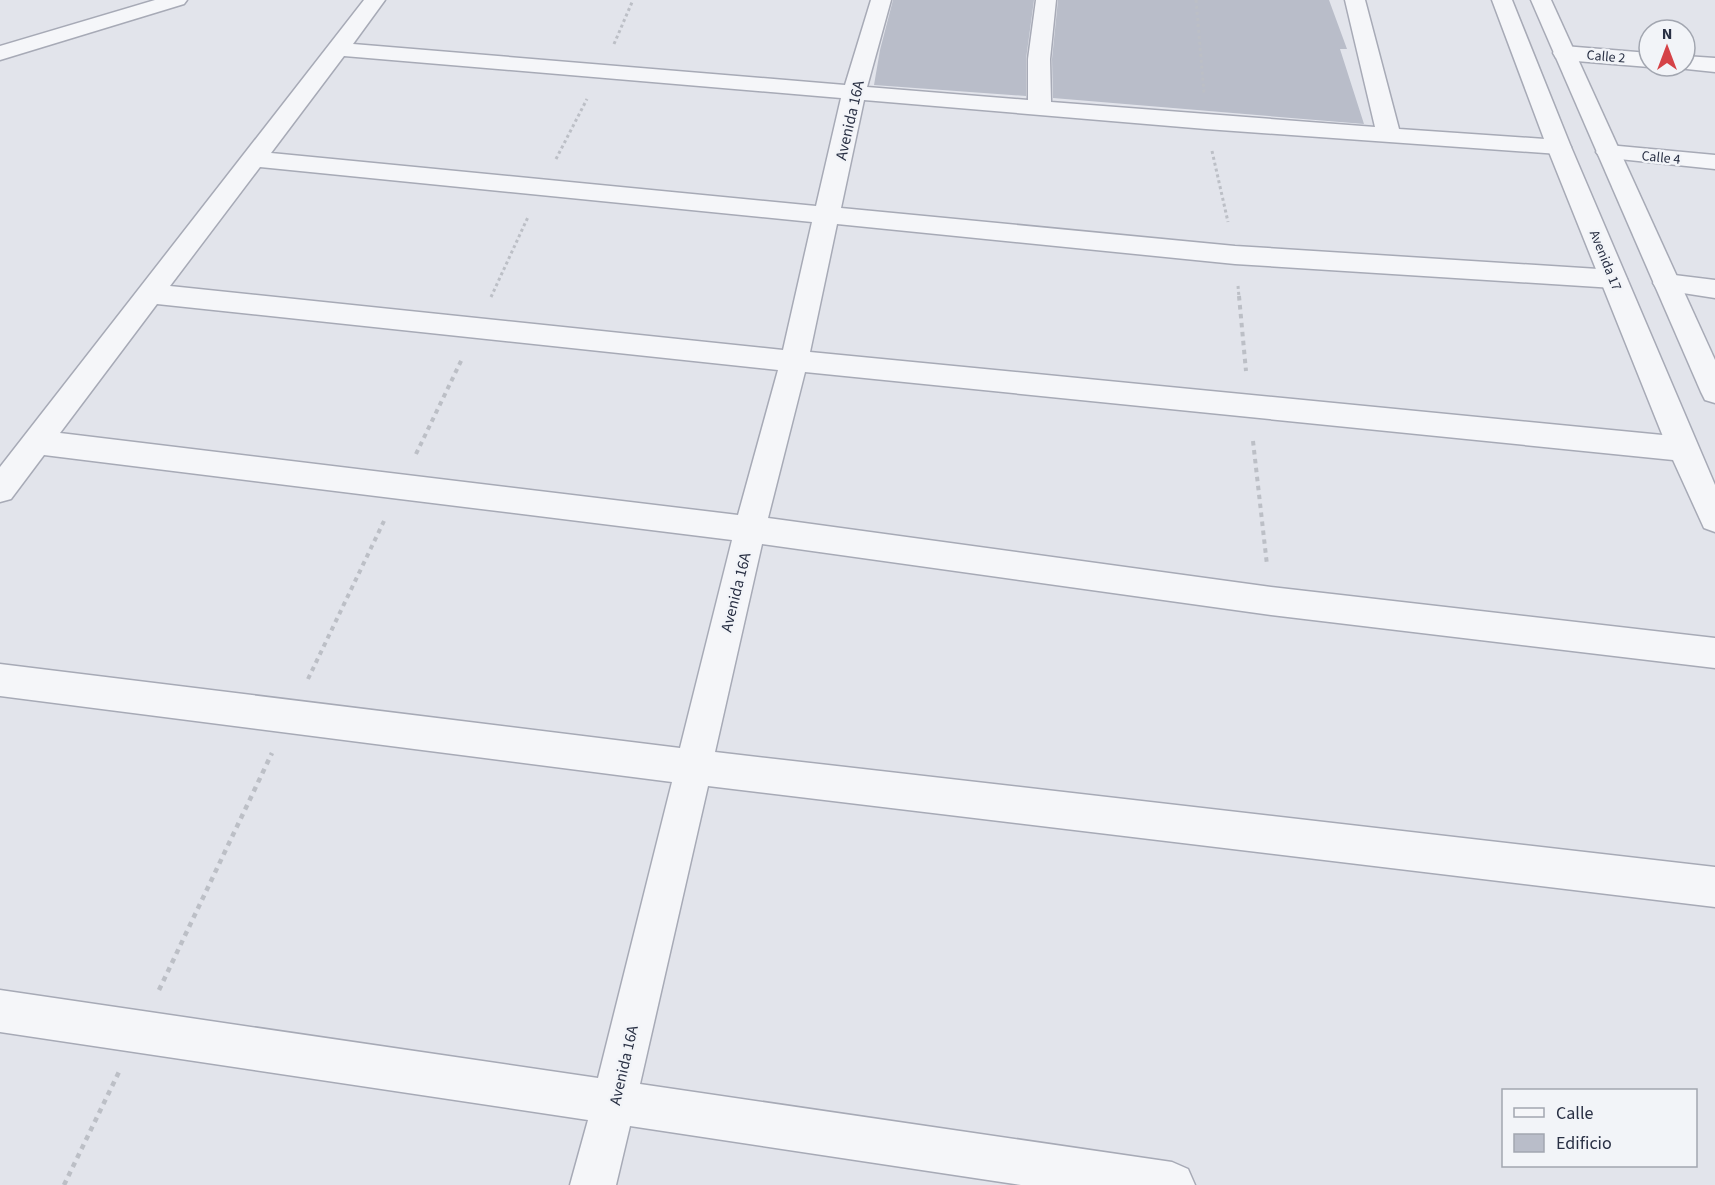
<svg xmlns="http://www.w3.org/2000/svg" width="1715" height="1185" viewBox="0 0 1715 1185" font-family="'Source Sans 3',sans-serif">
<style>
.building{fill:#b9bdc9}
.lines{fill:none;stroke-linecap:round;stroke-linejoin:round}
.minor-casing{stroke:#a7aab6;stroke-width:3}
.tertiary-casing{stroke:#a7aab6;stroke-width:3}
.path-far2{stroke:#bcbfc6;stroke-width:3;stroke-dasharray:3 3;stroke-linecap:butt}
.path-far1{stroke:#bcbfc6;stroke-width:4;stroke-dasharray:4.5 4.5;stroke-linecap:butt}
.path{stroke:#bcbfc6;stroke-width:4.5;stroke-dasharray:5 5;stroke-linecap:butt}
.minor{fill:#f5f6f9;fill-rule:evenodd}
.tertiary{fill:#f5f6f9;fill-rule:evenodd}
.labels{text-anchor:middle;stroke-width:5;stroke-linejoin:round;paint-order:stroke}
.far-street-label{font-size:14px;fill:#293044;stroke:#f2f4f8}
.street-label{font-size:16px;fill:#293044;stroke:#f2f4f8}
</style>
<rect width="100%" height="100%" fill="#e2e4eb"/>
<g class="building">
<polygon points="893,0 1034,0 1026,59 1026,96 874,85 880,50"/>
<polygon points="1058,0 1329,0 1347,49 1340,49 1364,124 1053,98 1052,59"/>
</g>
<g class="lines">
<defs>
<g id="minor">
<polygon points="155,0 187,0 184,4 0,60 0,46"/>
<path d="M364 0H385L353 44 845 85 871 0H891L867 87 1028 100V59L1036 0H1056L1050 59 1051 102 1375 127 1345 0H1365L1399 129 1559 140 1567 142 1571 147 1567 152 1559 154 1206 129 864 100 841 208 1235 246 1614 270 1623 273 1627 279 1623 285 1614 288 1235 264 837 224 810 352 1683 437 1694 441 1698 449 1694 457 1683 461 805 372 768 518 1271 587 1715 638V668L1271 615 762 544 715 752 1715 867V907L708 786 640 1084 1172 1162 1188 1169 1195 1185H1021L630 1126 616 1185H570L588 1120 0 1032V990L598 1078 672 782 0 696V664L680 748 732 540 44 455 11 499 0 502V467ZM344 56 841 98 816 206 271 153ZM260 167 812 222 783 350 170 286ZM157 304 778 370 738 515 60 433Z"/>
<polygon points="1564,46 1649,53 1649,66 1651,66 1649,67 1564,60 1556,58 1553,53 1556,48"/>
<polygon points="1685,56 1715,58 1715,72 1677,68 1676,66 1685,66"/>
<polygon points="1608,145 1715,155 1715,169 1600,157 1596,152 1600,147"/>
<polygon points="1666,274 1715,280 1715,298 1657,289 1653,283 1657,277"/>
</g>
<g id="tertiary">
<polygon points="1492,0 1512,0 1571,147 1715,485 1715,532 1704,528 1668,449 1547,147"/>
<polygon points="1531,0 1551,0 1715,360 1715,403 1705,400 1701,392"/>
</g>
</defs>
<use href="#minor" class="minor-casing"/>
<use href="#tertiary" class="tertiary-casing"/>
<g class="path-far2">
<polyline points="1196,0 1204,93"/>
<polyline points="614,44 633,0"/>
<polyline points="1212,151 1228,222"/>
<polyline points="556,159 587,99"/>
<polyline points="1238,286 1239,297"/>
<polyline points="491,297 528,217"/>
</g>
<g class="path-far1">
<polyline points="1239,296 1246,371"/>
<polyline points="1253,441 1267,565"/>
<polyline points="416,454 462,359"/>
<polyline points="308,679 384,521"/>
</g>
<g class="path">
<polyline points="159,990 272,753"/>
<polyline points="64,1185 119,1072"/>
</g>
<use href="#minor" class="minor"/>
<use href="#tertiary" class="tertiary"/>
</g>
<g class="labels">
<g class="far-street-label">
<text transform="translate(1606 56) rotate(5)" y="5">Calle 2</text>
<text transform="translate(1661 157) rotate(6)" y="5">Calle 4</text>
<text transform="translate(1606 260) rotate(68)" y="5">Avenida 17</text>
</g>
<g class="street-label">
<text transform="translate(849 120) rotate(-77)" y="6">Avenida 16A</text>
<text transform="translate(735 592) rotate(-76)" y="6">Avenida 16A</text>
<text transform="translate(623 1065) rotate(-77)" y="6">Avenida 16A</text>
</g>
</g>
<rect x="1502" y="1089" width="195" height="78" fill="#f2f4f8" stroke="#a2a6b0" stroke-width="1.5"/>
<rect x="1514" y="1108" width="30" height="9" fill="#f5f6f9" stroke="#a2a6b0" stroke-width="1.5"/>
<text x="1556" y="1119" font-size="18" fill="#293044">Calle</text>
<rect x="1514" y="1134" width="30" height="18" fill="#b9bdc9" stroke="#a2a6b0" stroke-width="1.5"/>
<text x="1556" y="1149" font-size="18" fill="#293044">Edificio</text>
<g transform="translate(1667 48)"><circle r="28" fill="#f2f4f8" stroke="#a2a6b0" stroke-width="1.5"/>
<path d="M0-4.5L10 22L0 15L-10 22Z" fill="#d54247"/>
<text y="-9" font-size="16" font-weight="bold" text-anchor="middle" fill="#293044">N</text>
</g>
</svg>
